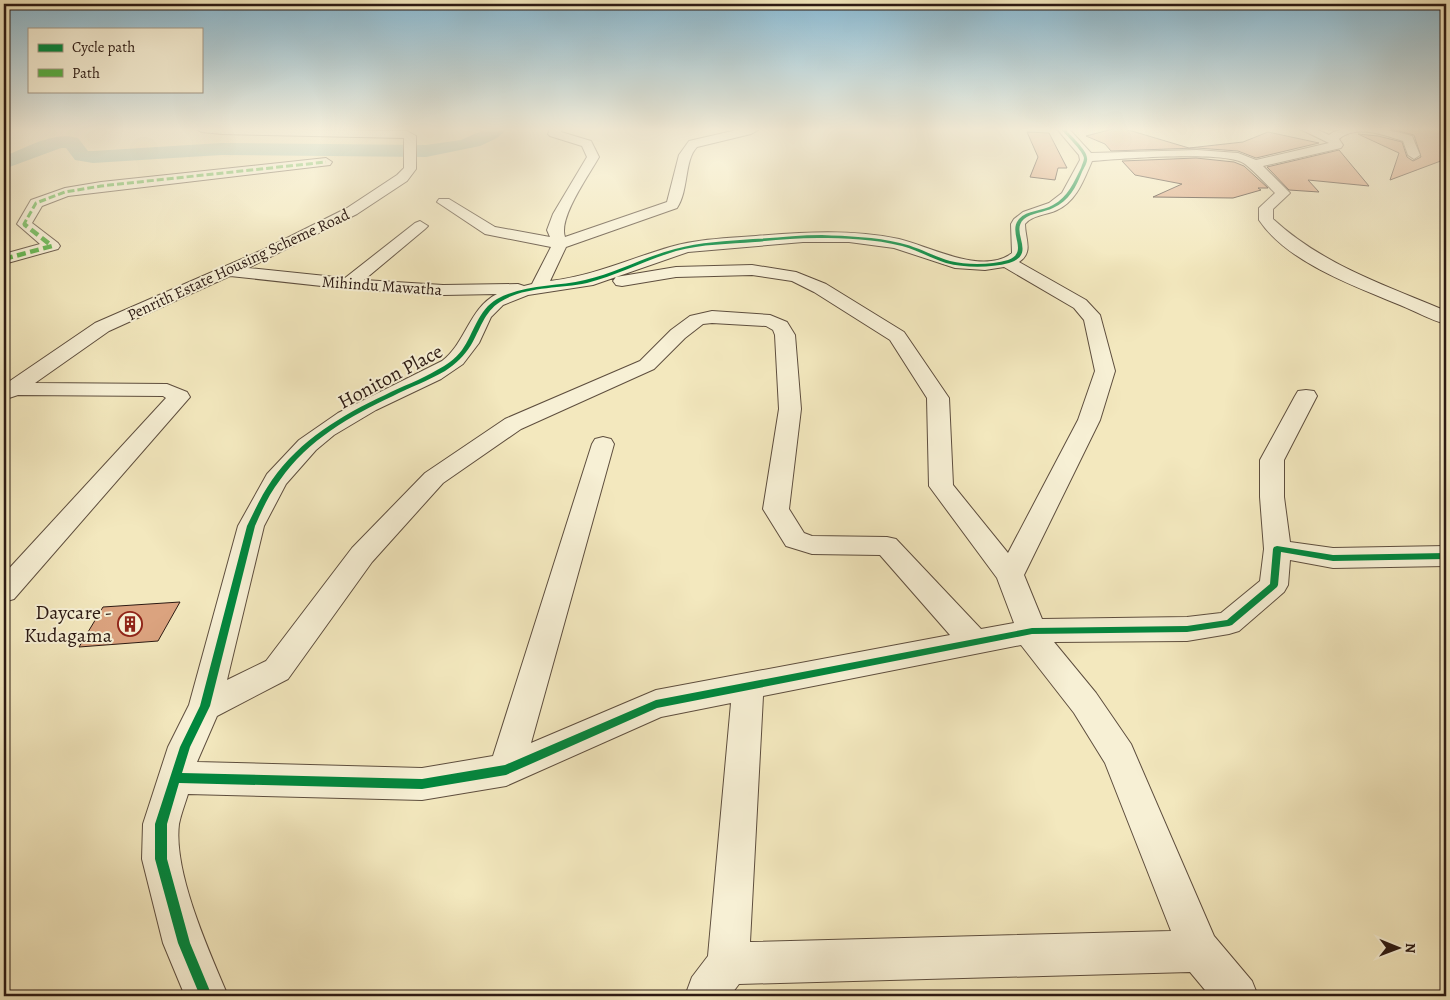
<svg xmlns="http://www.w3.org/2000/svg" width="1450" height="1000" viewBox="0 0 1450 1000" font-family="Alegreya,serif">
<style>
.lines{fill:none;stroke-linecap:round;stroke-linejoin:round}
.river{fill:#9bc0b2;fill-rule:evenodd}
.building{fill:#dba37f;stroke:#2c1a13}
.minor-casing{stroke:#5e4e3e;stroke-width:2}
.minor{fill:#f7f0d5;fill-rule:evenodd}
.quiet-far1{stroke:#56b144;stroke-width:3;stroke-dasharray:7 3;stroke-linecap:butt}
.quiet{stroke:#56b144;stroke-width:4.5;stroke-dasharray:9 4.5;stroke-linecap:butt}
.cycleway-casing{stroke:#f7f0d5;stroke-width:3}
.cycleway{fill:#00873e;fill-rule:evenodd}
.labels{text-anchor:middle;stroke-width:4;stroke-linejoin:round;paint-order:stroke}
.far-street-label{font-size:16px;fill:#2c1a13;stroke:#f7f0d5}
.street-label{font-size:20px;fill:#2c1a13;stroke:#f7f0d5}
.poi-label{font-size:20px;fill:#2c1a13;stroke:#f7f0d5;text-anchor:end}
</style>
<rect width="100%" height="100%" fill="#f3e8be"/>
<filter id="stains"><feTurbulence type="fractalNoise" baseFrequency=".004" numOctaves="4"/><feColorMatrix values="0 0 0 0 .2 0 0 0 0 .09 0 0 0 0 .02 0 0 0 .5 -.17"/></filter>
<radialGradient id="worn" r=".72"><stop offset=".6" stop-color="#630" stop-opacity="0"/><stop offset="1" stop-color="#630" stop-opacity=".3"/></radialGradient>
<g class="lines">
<path class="river" d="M486 129H507L497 138 480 146 426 157 221 155 93 163 75 160 66 148H61L4 169V156C28 148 51 131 78 138L88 151H93L221 143 426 145 461 140Z"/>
</g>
<g class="building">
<polygon points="1113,129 1125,129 1189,148 1243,142 1268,132 1319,143 1256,158 1238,151 1197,148 1111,151 1105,144 1086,136"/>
<polygon points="1391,129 1446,129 1446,159 1390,180 1399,153 1358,134 1378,136 1402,142 1407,157 1413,161 1421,157 1414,135"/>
<polygon points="1027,132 1049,133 1067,168 1058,168 1055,180 1030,177 1038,157"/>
<polygon points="1339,150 1369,186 1308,180 1319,192 1289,190 1267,167"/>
<polygon points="1196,158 1234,162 1244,166 1268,188 1258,188 1261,190 1233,198 1153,197 1182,184 1135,175 1122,161"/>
<polygon points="180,602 158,641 79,647 103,607"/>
</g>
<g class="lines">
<defs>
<g id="minor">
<path d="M196 129 407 131 416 136V169L407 181 357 214 248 268 345 278 415 223 420 221 428 226 425 229 364 280 443 285 518 284 524 286 532 284 551 247 485 234 437 202 439 199H449L495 227 550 237 547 230 553 214 587 157 582 146 550 136 548 134 550 129H562L561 132 591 141 599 157C589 175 558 218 565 237L667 202 679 155 689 141 741 129H760L751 134 697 147C684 160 689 190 677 208L566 247 550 281C593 276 629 259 670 247 698 239 727 238 756 236 804 232 852 229 899 239 929 246 983 276 1012 253L1011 224 1014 219 1023 212 1049 203 1062 193 1080 160 1079 155 1057 129H1069L1091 153 1197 150 1238 153 1256 160 1329 143 1300 129H1316L1329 135C1347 121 1392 130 1412 136L1420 155 1414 159 1408 155 1403 141C1384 135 1356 124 1339 139L1343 145 1341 148 1263 166 1290 193 1273 209V219C1323 265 1385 285 1446 311V324C1430 320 1415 311 1400 305 1354 286 1287 262 1259 220V208L1275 193C1265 183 1255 172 1245 164 1227 150 1119 159 1092 161 1084 179 1077 201 1057 210 1047 215 1032 215 1025 224 1025 239 1034 252 1019 262L1086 300 1100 315 1115 371 1100 420 1024 575 1042 619 1187 617 1221 613 1260 581 1264 549 1260 497V460L1295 396 1298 391 1306 390 1314 391 1317 396 1284 460V497L1290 542 1333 548 1446 546V566L1333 568 1290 560 1288 585 1284 592 1239 631 1229 634 1187 641 1054 642 1096 693 1131 744 1214 936 1252 981 1258 996H1210L1190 972 739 984 730 996H685L692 977 708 956 731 703 661 717 506 786 422 800 188 794C185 804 181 814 179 824 173 872 209 951 228 996H185L163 943 142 859 143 824 168 747 189 705 238 526 267 474 299 440 338 413 442 361C466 343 469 308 497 294L443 295 349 289 230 276 109 331 35 383 167 384 187 392 190 397 14 599 4 602V574L166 398 163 396 18 395 9 398 4 397V385L95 323 267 248 347 208 397 175 404 168V138L222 134 202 132ZM803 242H849L894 248 955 268 985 270 1004 267 1074 308 1084 320 1095 371 1078 420 1008 553 953 485 949 398 904 332 826 284 796 272 752 265 676 267 616 277 613 281 616 285 622 286 676 277 752 275 792 281 814 292 890 340 927 398 929 486 997 578 1014 623 981 629 896 539 887 537 812 536 804 533 789 509 801 409 795 335 787 322 770 315 712 311 690 316 671 330 640 361 505 419 425 473 352 548 266 661 227 680 264 526 286 484 316 450 334 435 376 410 441 379 463 364 479 343 491 317 503 305 528 295 593 285 688 252ZM712 323 766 326 773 330 775 335 779 409 763 509 786 546 812 554 880 555 950 635 656 690 531 743 614 444 611 439 603 437 595 439 592 444 493 756 422 768 197 762 217 716 288 679 372 562 443 483 521 429 654 369 685 338 703 324ZM1021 645 1074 713 1105 763 1171 931 750 942 763 696Z"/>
<polygon points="326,158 332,162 330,165 68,196 42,206 32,223 58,243 60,246 58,249 4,264 4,254 40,244 17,224 31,200 65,188 101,182"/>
</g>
</defs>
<use href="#minor" class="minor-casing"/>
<use href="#minor" class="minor"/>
<polyline class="quiet-far1" points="26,225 24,224 36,203 65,192 101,186 326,162"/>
<polyline class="quiet" points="4,259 52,246 24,224"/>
<defs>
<path id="cycleway" d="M1061 129H1065C1070 135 1087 150 1087 158 1088 162 1084 168 1082 172 1076 187 1069 201 1053 208 1045 212 1031 213 1024 219 1009 232 1038 254 1009 263 990 268 965 268 946 263 931 258 917 250 902 246 875 239 845 238 818 238 797 238 776 240 755 242 729 244 702 244 676 251 646 260 618 275 587 283 558 289 525 286 500 302 484 312 480 330 471 345 464 356 456 364 445 371 428 381 410 387 393 396 350 416 308 440 280 480 269 494 262 510 255 526L210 706 190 747 182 773 422 779 505 765 656 700 1032 628 1187 626 1227 620 1270 584 1273 549 1274 547 1277 546 1333 555 1446 553V559L1333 561 1281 552 1278 585 1277 587 1232 625 1229 626 1187 632 1032 634 657 708 506 775 422 789 179 783 167 824V859L190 943 212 996H200L178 943 155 859V824L180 747 200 706 247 526C255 510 262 494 272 480 300 440 342 415 385 395 402 386 421 380 437 370 447 365 455 359 462 350 474 333 478 310 497 299 524 284 556 287 585 280 616 273 644 257 675 249 700 242 727 241 753 239 776 238 799 235 822 235 848 236 875 237 900 243 918 247 933 256 950 261 967 265 991 265 1008 260 1030 252 1007 233 1019 219 1027 210 1043 211 1053 205 1068 197 1074 182 1081 168 1082 164 1084 161 1084 158 1083 151 1066 135 1061 129Z"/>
</defs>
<use href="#cycleway" class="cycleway-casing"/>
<use href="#cycleway" class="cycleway"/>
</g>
<linearGradient id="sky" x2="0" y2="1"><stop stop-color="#89b9d2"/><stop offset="0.48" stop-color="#faf5e2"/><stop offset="1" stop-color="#faf5e2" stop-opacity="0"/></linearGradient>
<rect width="1450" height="269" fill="url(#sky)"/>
<defs>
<symbol id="building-ring" viewBox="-11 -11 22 22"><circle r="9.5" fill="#f7f0d5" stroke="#8f2418" stroke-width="1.5"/><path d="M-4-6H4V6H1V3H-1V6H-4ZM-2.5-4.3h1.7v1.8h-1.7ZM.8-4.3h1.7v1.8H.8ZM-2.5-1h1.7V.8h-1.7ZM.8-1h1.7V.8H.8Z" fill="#8f2418"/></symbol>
</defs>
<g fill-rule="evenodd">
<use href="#building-ring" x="116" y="610" width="28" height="28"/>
</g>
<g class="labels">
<g class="far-street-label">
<text transform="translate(238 264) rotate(-25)" y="6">Penrith Estate Housing Scheme Road</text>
<text transform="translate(382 285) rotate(4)" y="6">Mihindu Mawatha</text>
</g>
<g class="street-label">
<text transform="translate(390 376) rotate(-28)" y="7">Honiton Place</text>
</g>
<g class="poi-label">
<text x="112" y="619">Daycare -<tspan x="112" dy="23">Kudagama</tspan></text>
</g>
</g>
<rect width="1450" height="1000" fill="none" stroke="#f3e8be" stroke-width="20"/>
<rect x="5" y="5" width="1440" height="990" fill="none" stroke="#2c1a13" stroke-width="2.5"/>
<rect x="10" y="10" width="1430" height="980" fill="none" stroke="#2c1a13"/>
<rect x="28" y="28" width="175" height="65" fill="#f7f0d5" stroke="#a69a87"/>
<rect x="38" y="44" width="25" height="8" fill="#00873e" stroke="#a69a87"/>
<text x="72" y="52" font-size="15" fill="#2c1a13">Cycle path</text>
<rect x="38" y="69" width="25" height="8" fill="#56b144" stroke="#a69a87"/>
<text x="72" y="78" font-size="15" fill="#2c1a13">Path</text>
<g transform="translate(1398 948) rotate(91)" stroke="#f7f0d5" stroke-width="4" paint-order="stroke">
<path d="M0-4L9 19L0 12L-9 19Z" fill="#2c1a13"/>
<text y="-8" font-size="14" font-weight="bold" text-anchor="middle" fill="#2c1a13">N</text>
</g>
<rect width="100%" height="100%" filter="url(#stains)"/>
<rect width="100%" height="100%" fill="url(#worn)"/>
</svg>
